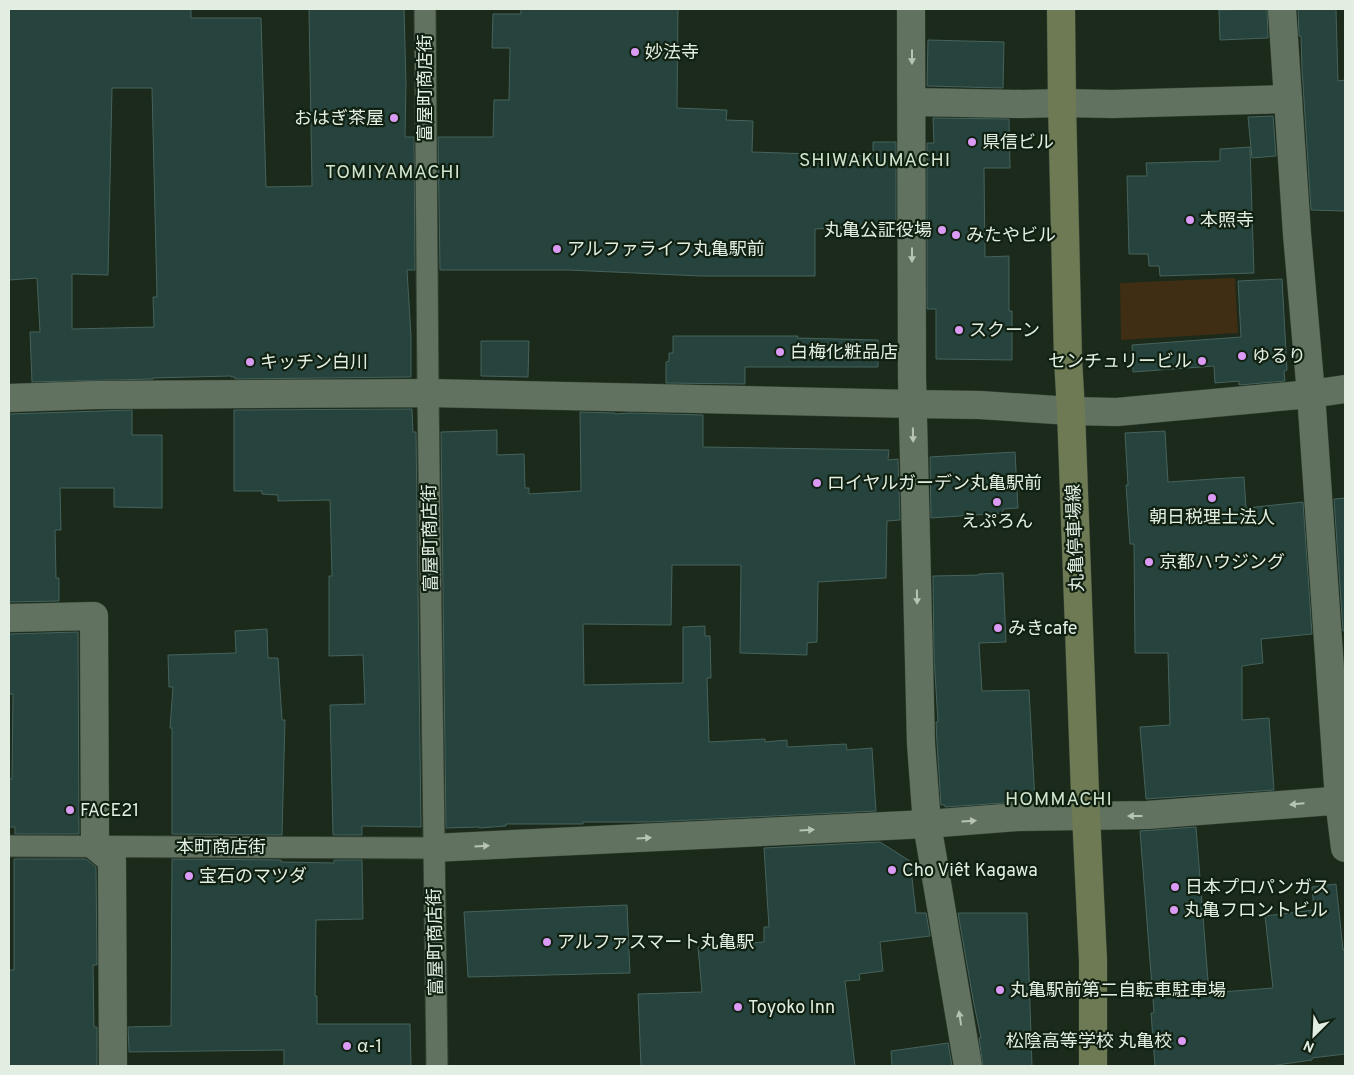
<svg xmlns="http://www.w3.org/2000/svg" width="1354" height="1075" viewBox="0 0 1354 1075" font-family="Overpass,'Noto Sans JP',sans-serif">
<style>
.green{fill:#3f2e14}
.building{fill:#27433d;stroke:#45635c;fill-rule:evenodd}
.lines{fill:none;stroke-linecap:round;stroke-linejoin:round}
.pedestrian-casing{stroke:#364336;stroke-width:23}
.minor-casing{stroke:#364336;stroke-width:29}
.secondary-casing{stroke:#364336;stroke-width:29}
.pedestrian{stroke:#617360;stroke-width:21}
.minor{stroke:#617360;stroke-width:28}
.secondary{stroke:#6e7a54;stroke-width:28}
.oneway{fill:#b6c3b5}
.poi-dot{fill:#da9af6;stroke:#112111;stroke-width:2}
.labels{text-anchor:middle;stroke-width:4.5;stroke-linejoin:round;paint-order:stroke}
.poi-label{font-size:18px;fill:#e3eee3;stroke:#112111;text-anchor:start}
.street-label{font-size:18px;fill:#e3eee3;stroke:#112111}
.neighbourhood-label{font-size:19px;letter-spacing:1px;fill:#d0e4cf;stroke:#112111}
</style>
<rect width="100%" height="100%" fill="#1b2a1a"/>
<polygon class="green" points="1235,278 1238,333 1121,340 1120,283"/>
<g class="building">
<path d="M9 9H191V18H261L266 187 312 186 309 9H404L406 83 405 137H414L415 270H407L411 336V377L235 379V377H231V376L153 378V379L32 382 30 332H40L37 278 9 280ZM112 88H152L157 297H153L154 327 72 329V274L108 275Z"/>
<polygon points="521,9 678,9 677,108 727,110 726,120 753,121 752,152 873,156 873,142 896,142 896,225 815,229 815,276 701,276 569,270 440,270 438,137 493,137 494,100 509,100 510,48 492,48 493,14 521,14"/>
<polygon points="1254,9 1267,9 1268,38 1220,40 1219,10"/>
<polygon points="1298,9 1336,9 1338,81 1345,80 1345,211 1311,210 1302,69 1301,36 1299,36"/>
<polygon points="928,40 1004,42 1003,88 927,86"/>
<polygon points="1273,116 1276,156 1252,158 1248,117"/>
<polygon points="933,118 1009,119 1010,168 984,168 985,257 1009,256 1009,311 1012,311 1012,360 936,359 936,309 927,309 927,143 934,143"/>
<polygon points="1250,147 1254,273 1160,276 1159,266 1149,266 1148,254 1129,254 1127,176 1147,176 1146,163 1220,161 1220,149"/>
<polygon points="1282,279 1287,370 1284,371 1285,381 1239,385 1239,381 1215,383 1214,366 1133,372 1132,345 1241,337 1238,281"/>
<polygon points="673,336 798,336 797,338 878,340 878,367 745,367 745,384 666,383 666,362 669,361 669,353 673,353"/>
<polygon points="481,341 529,341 528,377 481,376"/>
<polygon points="412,409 413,432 416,432 421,827 362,826 362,835 333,835 330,705 365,704 363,655 329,656 329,576 332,576 330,500 278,501 278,495 262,494 262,491 234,491 234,410"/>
<polygon points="132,410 132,435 162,435 162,508 114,507 114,488 60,488 61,530 55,530 56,578 59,578 59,601 9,602 9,414"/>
<polygon points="580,412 615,413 615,414 630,413 703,415 703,447 889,450 888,460 898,459 900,520 887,521 886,578 818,582 817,642 807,643 807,655 740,653 741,565 672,565 671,625 583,624 584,685 683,683 683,627 705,626 705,636 710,636 711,678 707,678 709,742 765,739 765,742 787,740 787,747 846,744 847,750 872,748 876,811 650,822 583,822 583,824 506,824 506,826 479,828 479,827 446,828 441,432 497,430 497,455 524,454 525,488 529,488 529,494 581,491"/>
<polygon points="1165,431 1168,482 1244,477 1246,508 1303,502 1312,634 1261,639 1263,663 1242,666 1242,720 1269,718 1274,790 1146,799 1140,727 1170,725 1168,653 1135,653 1134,544 1130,544 1126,485 1128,485 1125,433"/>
<polygon points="1015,452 1018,508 1003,509 1003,513 931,518 930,457"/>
<polygon points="1345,498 1345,631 1343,631 1334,499"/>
<polygon points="1003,573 1006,642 979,643 982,691 1029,690 1035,801 945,807 945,805 941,805 937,743 936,722 938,722 934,657 933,576 979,575 979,574"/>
<polygon points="267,629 268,658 278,658 282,720 285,720 282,835 172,834 172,728 170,728 173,687 169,687 168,655 236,653 235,631"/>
<polygon points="78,632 79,834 15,834 15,827 9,827 9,779 12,779 13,694 9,694 9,634"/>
<polygon points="1196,827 1209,993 1273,988 1265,916 1314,910 1312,887 1336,884 1343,950 1345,949 1345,1054 1312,1058 1312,1060 1270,1066 1155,1066 1151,1013 1154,1013 1140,831"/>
<polygon points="880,842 910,861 916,913 926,913 930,936 880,942 883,971 859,974 860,980 845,981 855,1066 641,1066 638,994 702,992 698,947 764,942 764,927 769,927 764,848"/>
<polygon points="14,859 86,859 96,867 97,965 93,965 94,1027 97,1027 97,1066 9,1066 9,970 14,970"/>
<polygon points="172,859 281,860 281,862 334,863 334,860 362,860 363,919 316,920 315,996 317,996 317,1024 410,1024 411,1066 284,1066 284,1050 129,1052 128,1027 171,1026"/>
<polygon points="627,905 630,973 468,977 464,912"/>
<polygon points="958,913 1027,913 1032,1066 983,1066 979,1038 981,1038 973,999"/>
<polygon points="948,1043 952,1066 892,1066 891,1051"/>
</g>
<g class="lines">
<defs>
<g id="pedestrian">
<polyline points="425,9 428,393 437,1066"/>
<polyline points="9,846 433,848"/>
</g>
<g id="minor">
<polyline points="911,9 912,377 921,744 927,824 968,1066"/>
<polyline points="1282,9 1297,234 1311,394 1339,800 1345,848"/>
<polyline points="912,102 1023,104 1062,103 1112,104 1288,99"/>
<polyline points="9,398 96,395 428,393 913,404 980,405 1071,411 1117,412 1311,394 1345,389"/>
<polyline points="9,618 94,616 95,846 112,860 113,1066"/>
<polyline points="433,848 927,824 1018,817 1147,815 1345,800"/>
</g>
<polyline id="secondary" points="1061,9 1062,103 1068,359 1071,411 1085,793 1093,960 1093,1066"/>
</defs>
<use href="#pedestrian" class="pedestrian-casing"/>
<use href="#minor" class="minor-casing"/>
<use href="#secondary" class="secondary-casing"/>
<use href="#pedestrian" class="pedestrian"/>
<use href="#minor" class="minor"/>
<use href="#secondary" class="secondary"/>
</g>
<defs><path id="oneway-solid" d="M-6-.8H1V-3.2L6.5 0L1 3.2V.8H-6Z" transform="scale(1.25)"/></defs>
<g class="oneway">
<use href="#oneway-solid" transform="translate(912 57) rotate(90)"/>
<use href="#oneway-solid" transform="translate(912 255) rotate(90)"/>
<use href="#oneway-solid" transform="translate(913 435) rotate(89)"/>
<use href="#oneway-solid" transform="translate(917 597) rotate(89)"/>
<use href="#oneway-solid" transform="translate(1297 804) rotate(175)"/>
<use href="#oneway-solid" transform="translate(1135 816) rotate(180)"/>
<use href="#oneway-solid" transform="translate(969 821) rotate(-4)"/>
<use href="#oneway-solid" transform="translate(807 830) rotate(-3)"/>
<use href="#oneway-solid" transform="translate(644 838) rotate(-3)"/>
<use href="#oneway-solid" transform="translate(482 846) rotate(-3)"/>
<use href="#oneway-solid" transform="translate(960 1018) rotate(-99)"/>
</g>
<g class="poi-dot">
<circle cx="635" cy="52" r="5"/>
<circle cx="394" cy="118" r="5"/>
<circle cx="972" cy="142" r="5"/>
<circle cx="1190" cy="220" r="5"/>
<circle cx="942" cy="230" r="5"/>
<circle cx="956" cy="235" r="5"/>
<circle cx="557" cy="249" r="5"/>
<circle cx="959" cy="330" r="5"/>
<circle cx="780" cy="352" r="5"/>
<circle cx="1242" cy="356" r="5"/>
<circle cx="1202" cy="361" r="5"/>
<circle cx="250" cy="362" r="5"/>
<circle cx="817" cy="483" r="5"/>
<circle cx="1212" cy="498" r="5"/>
<circle cx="997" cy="502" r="5"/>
<circle cx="1149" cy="562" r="5"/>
<circle cx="998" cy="628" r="5"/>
<circle cx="70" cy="810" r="5"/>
<circle cx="892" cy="870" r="5"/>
<circle cx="189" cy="876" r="5"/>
<circle cx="1175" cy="887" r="5"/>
<circle cx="1174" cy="910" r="5"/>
<circle cx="547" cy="942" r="5"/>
<circle cx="1000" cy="990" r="5"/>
<circle cx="738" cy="1007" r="5"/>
<circle cx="1182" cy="1041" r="5"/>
<circle cx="347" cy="1046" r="5"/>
</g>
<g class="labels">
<g class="poi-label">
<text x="645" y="58">妙法寺</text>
<text x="384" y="124" text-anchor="end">おはぎ茶屋</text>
<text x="982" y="148">県信ビル</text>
<text x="1200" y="226">本照寺</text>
<text x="932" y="236" text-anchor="end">丸亀公証役場</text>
<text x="966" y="241">みたやビル</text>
<text x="567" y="255">アルファライフ丸亀駅前</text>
<text x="969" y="336">スクーン</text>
<text x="790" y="358">白梅化粧品店</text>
<text x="1252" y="362">ゆるり</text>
<text x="1192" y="367" text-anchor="end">センチュリービル</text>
<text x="260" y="368">キッチン白川</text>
<text x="827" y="489">ロイヤルガーデン丸亀駅前</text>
<text x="1212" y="523" text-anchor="middle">朝日税理士法人</text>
<text x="997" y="527" text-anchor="middle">えぷろん</text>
<text x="1159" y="568">京都ハウジング</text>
<text x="1008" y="634">みきcafe</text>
<text x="80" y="816">FACE21</text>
<text x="902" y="876">Cho Viêt Kagawa</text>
<text x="199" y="882">宝石のマツダ</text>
<text x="1185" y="893">日本プロパンガス</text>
<text x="1184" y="916">丸亀フロントビル</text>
<text x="557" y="948">アルファスマート丸亀駅</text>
<text x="1010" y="996">丸亀駅前第二自転車駐車場</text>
<text x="748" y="1013">Toyoko Inn</text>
<text x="1172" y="1047" text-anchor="end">松陰高等学校 丸亀校</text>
<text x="357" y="1052">α-1</text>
</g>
<g class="street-label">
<text transform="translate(425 88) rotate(-90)" y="6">富屋町商店街</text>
<text transform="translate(430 538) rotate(-91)" y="6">富屋町商店街</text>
<text transform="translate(1075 538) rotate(-92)" y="6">丸亀停車場線</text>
<text x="221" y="853">本町商店街</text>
<text transform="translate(435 942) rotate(-91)" y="6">富屋町商店街</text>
</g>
<g class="neighbourhood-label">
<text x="875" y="166">SHIWAKUMACHI</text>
<text x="393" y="178">TOMIYAMACHI</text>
<text x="1059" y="805">HOMMACHI</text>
</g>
</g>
<rect width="1354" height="1075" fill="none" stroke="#e3eee3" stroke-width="20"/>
<g transform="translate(1314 1035) rotate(204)" stroke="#112111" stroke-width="4" paint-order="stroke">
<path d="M0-4L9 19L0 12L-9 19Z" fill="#e3eee3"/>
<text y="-8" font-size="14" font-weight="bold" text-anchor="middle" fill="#e3eee3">N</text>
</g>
</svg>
